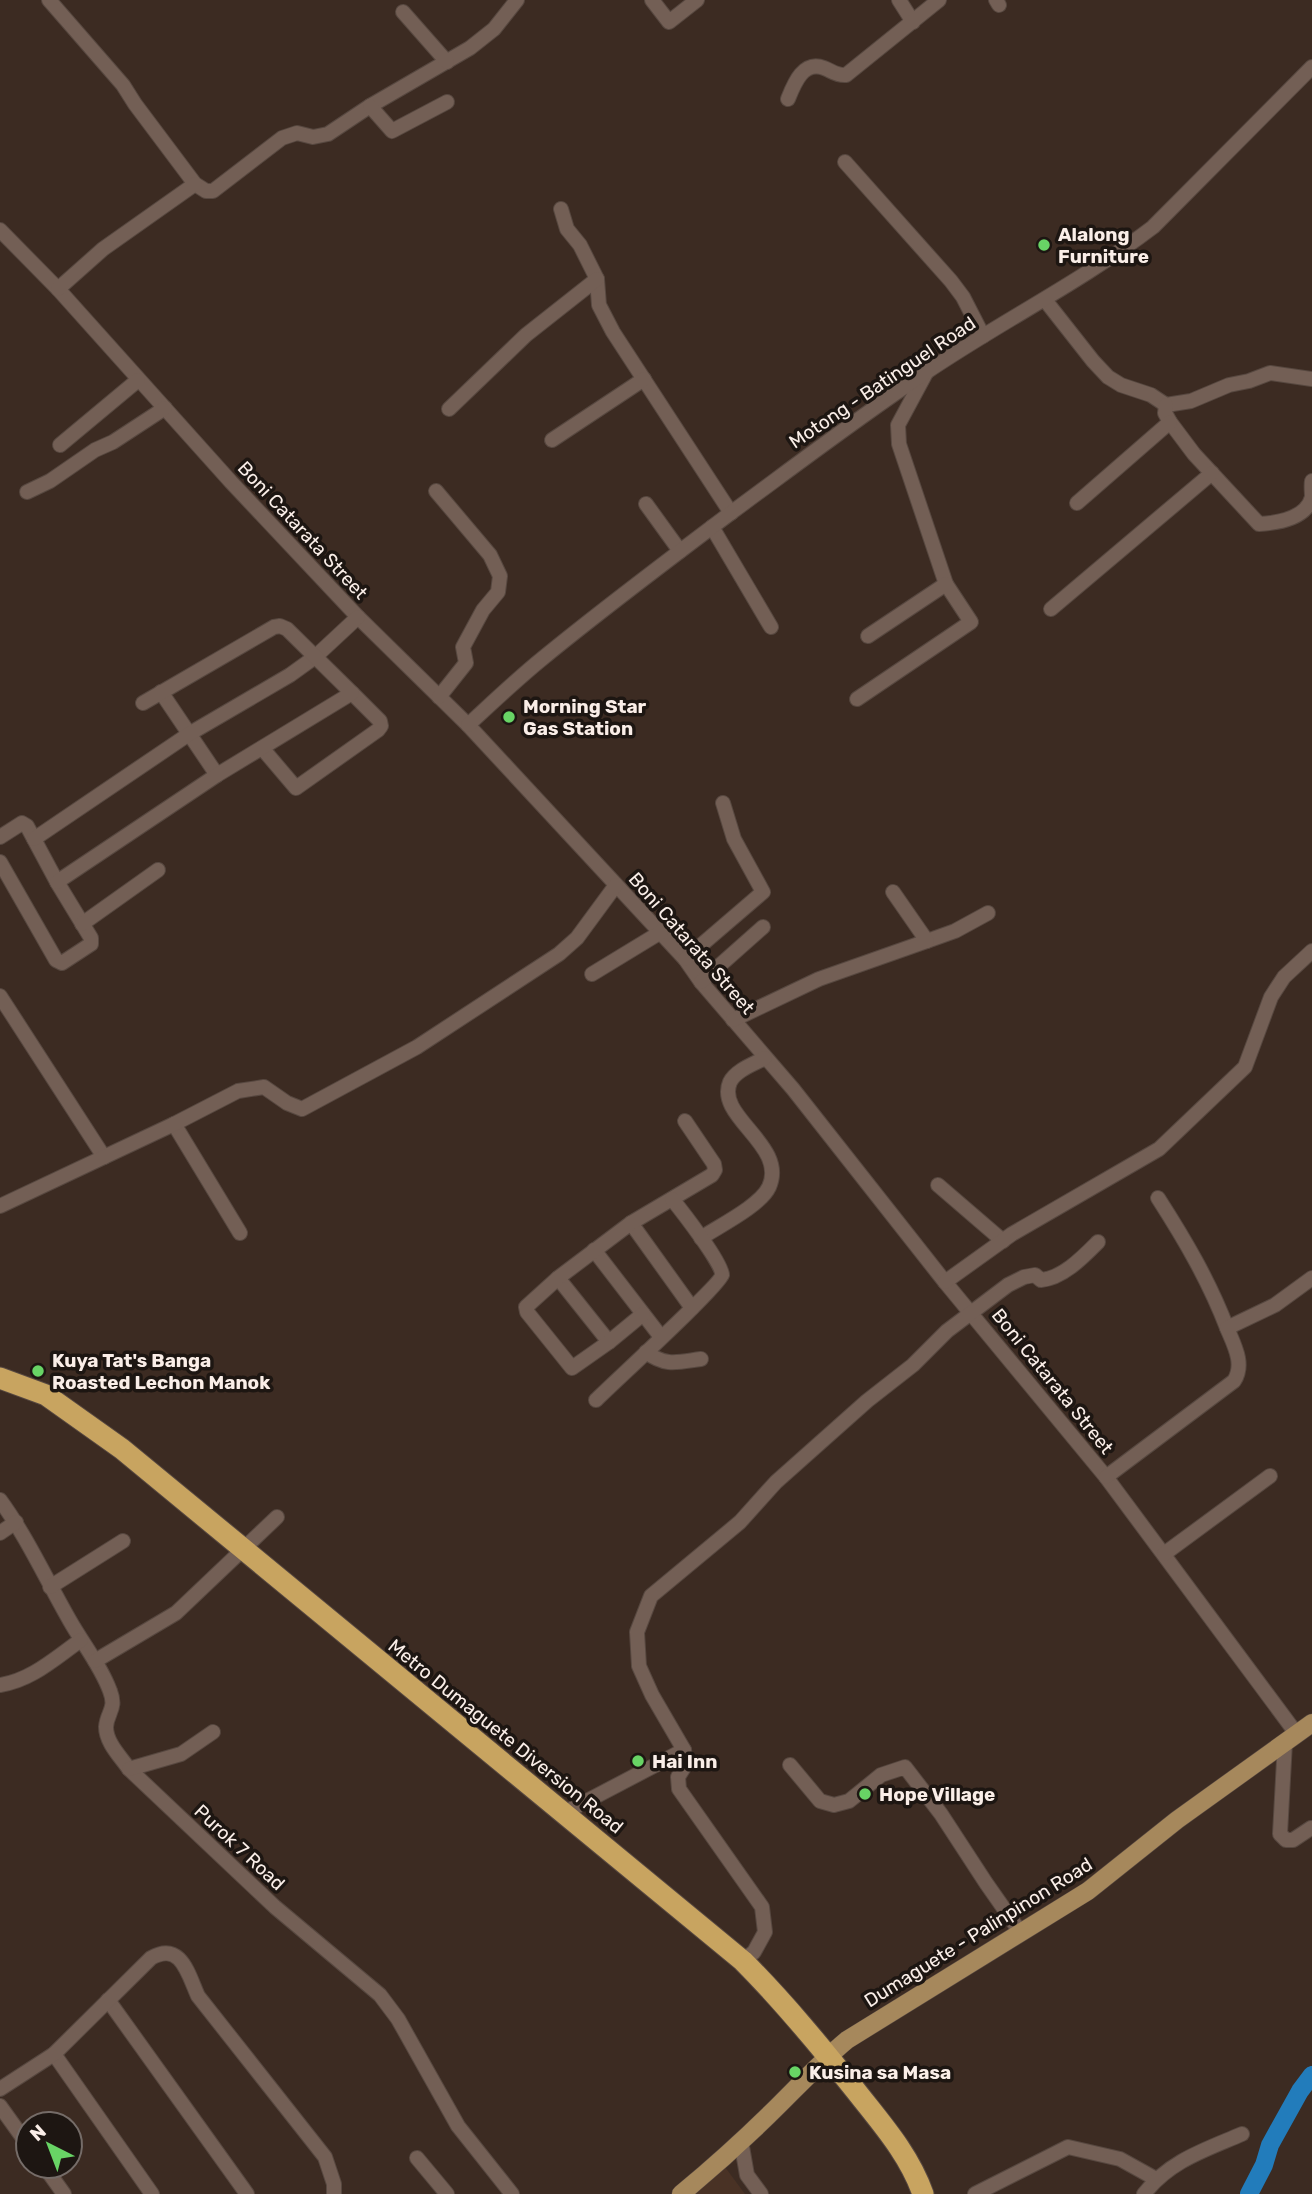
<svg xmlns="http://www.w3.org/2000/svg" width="1312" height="2194" viewBox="0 0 1312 2194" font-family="Rubik,sans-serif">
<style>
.built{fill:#493225}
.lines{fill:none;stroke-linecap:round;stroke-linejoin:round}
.river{stroke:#227cbb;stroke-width:18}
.minor-casing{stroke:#574840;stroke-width:16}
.major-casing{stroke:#574840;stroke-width:19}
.highway-casing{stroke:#574840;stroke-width:23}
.minor{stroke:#735f55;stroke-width:14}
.major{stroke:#a6885c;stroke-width:18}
.highway{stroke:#c8a460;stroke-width:21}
.poi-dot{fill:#68d465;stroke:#1d1612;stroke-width:2.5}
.labels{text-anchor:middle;stroke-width:7;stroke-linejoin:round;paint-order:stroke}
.poi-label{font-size:19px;font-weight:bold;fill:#faeee8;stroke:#1d1612;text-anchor:start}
.street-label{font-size:19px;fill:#faeee8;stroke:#1d1612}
</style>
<rect width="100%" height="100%" fill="#3c2b22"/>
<polygon class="built" points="722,2163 745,2194 687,2194"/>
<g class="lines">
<polyline class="river" points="1249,2194 1264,2165 1270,2145 1300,2091 1312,2075"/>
<defs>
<g id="minor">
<polyline points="49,0 123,85 135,104 195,184 206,191 213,191 282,138 297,133 313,137 328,134 370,106 470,48 494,29 517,0"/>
<polyline points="652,0 669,22 697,0"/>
<polyline points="899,0 913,22"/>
<polyline points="996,0 999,5"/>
<polyline points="403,12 447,62"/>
<path d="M788 99C794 84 803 60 824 68 832 71 837 76 846 75L939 0"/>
<polyline points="370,106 392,131 447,102"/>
<polyline points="845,162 951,281 963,297 983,336"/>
<polyline points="561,209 567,229 580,245 597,279 599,305 613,332 731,513"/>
<polyline points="0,230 58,289 231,482 358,617 468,725 685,959 701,982 793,1089 945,1282 1106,1477 1296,1733"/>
<polyline points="58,289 103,249 195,184"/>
<polyline points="1045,300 1093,361 1108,377 1121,385 1151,395 1166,405 1191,401 1229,385 1249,381 1270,373 1312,379"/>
<polyline points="926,373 898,425 899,444 946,584"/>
<path d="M1166 405 1165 413 1170 422 1194 454 1259 524C1276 523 1306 519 1312 497 1312 492 1311 485 1312 481"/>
<polyline points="449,409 526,335 597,279"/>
<polyline points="552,440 644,379"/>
<polyline points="60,445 138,380"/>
<polyline points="436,491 490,555 500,576 498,592 483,610 463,647 466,663 439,697"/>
<polyline points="27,492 50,481 95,450 113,442 165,408"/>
<polyline points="1077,503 1170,422"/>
<polyline points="646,504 680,551"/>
<polyline points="712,527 771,627"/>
<polyline points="1051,609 1212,473"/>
<polyline points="161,692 217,775"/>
<polyline points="857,699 971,622 946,584 868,636"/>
<path d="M468 725C492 703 517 679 543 658 604 608 668 560 732 512 796 465 859 417 925 373 1000 322 1081 282 1153 227L1312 67"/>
<polyline points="262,748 296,788 378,730 381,726 380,721 352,693"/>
<polyline points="0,837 22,823 27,826 57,882 91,938 91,944 62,963 56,960 0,862"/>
<polyline points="34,839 189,734 290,675 315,657 358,617"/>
<polyline points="57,882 217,775 352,693 287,629 280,626 274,627 143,703"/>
<polyline points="82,924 158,870"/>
<polyline points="927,941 955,931 988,913"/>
<polyline points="685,959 763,892 734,839 723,803"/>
<polyline points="592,974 661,932"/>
<polyline points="701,982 763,927"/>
<polyline points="0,996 104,1157"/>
<polyline points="733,1020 819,979 927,941 893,892"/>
<polyline points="174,1124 240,1233"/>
<polyline points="938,1185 1003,1241"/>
<path d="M1158 1198C1185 1240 1209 1281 1227 1328"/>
<polyline points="0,1206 174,1124 238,1091 264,1087 287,1103 302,1109 417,1047 559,954 577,938 616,885"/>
<polyline points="631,1223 692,1308"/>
<path d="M701 1238C719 1226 760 1206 769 1187 788 1145 715 1117 730 1082 736 1070 754 1064 765 1058"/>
<polyline points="594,1250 661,1337"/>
<polyline points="558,1278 609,1342"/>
<polyline points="945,1282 1012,1234 1159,1149 1245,1067 1271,997 1284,977 1312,951"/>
<polyline points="643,1314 609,1342 572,1368 527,1312 526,1307 558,1278 631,1223 712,1175 715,1170 714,1164 685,1121"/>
<path d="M646 1352C666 1367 678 1362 701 1359"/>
<path d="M596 1400C611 1385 720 1285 722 1275 723 1264 681 1210 672 1199"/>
<path d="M1106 1477 1234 1381C1245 1364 1234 1345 1227 1328L1275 1305 1312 1278"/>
<path d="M0 1500C27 1537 47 1581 70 1621 83 1644 101 1666 110 1691 117 1709 107 1712 106 1727 106 1743 121 1757 129 1769L275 1907 380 1995 398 2019 458 2126 512 2194"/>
<polyline points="0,1533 16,1522"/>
<polyline points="1164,1554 1270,1476"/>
<polyline points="50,1587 123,1541"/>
<polyline points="95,1661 176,1613 277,1517"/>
<path d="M0 1685C32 1680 55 1658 81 1640"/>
<polyline points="1285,1742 1280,1834 1286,1840 1293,1840 1311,1828"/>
<polyline points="790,1765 820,1801 834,1805 849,1801 881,1775 905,1767 941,1814 986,1883 1021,1933"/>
<polyline points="129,1769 181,1754 213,1732"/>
<polyline points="564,1813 684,1750"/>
<path d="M743 1961 754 1952 765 1932 762 1907 679 1789 678 1777 686 1764 684 1750 652 1695 639 1666 637 1632 651 1596 740 1522 776 1482 867 1401 913 1365 947 1331 1008 1285 1024 1277 1035 1275 1041 1280C1063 1278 1083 1257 1098 1242"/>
<polyline points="108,2000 247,2194"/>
<polyline points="54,2054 152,2194"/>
<path d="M0 2089 54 2054 151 1958C181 1941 188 1974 198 1996L325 2157 334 2184V2194"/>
<polyline points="0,2106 28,2145"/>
<polyline points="741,2141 747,2175 761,2194"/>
<polyline points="417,2158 447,2194"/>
<polyline points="44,2166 64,2194"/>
<polyline points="975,2194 1068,2147 1120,2159 1156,2179"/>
<path d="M1144 2194C1169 2161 1205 2150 1242 2134"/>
</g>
<path id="major" d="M681 2194C716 2165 749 2135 781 2103 803 2081 823 2060 847 2040L1088 1891 1177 1820 1312 1723"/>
<path id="highway" d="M0 1378 46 1395 122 1449 743 1961C784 2002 820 2046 856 2091 881 2123 909 2154 923 2194"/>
</defs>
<use href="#minor" class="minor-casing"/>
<use href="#major" class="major-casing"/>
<use href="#highway" class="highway-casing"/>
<use href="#minor" class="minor"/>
<use href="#major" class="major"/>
<use href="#highway" class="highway"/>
</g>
<g class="poi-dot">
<circle cx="1044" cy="245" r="7"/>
<circle cx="509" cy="717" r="7"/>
<circle cx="38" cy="1371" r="7"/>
<circle cx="638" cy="1761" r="7"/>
<circle cx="865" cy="1794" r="7"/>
<circle cx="795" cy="2072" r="7"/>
</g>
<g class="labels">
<g class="poi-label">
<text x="1058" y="241">Alalong<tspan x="1058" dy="22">Furniture</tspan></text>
<text x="523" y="713">Morning Star<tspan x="523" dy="22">Gas Station</tspan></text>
<text x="52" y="1367">Kuya Tat's Banga<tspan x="52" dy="22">Roasted Lechon Manok</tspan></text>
<text x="652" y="1768">Hai Inn</text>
<text x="879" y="1801">Hope Village</text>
<text x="809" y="2079">Kusina sa Masa</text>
</g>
<g class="street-label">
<text transform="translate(882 382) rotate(-34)" y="7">Motong - Batinguel Road</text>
<text transform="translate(303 530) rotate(47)" y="7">Boni Catarata Street</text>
<text transform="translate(692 943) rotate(49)" y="7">Boni Catarata Street</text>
<text transform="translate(1053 1381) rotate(51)" y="7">Boni Catarata Street</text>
<text transform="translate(506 1736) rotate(39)" y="7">Metro Dumaguete Diversion Road</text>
<text transform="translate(240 1847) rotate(43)" y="7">Purok 7 Road</text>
<text transform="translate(978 1932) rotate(-32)" y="7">Dumaguete - Palinpinon Road</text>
</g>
</g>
<g transform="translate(49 2145) rotate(318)"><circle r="33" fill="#1d1612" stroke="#756c68" stroke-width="2"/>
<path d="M0-5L12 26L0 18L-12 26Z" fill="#68d465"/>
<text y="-10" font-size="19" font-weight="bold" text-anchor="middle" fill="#faeee8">N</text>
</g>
</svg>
